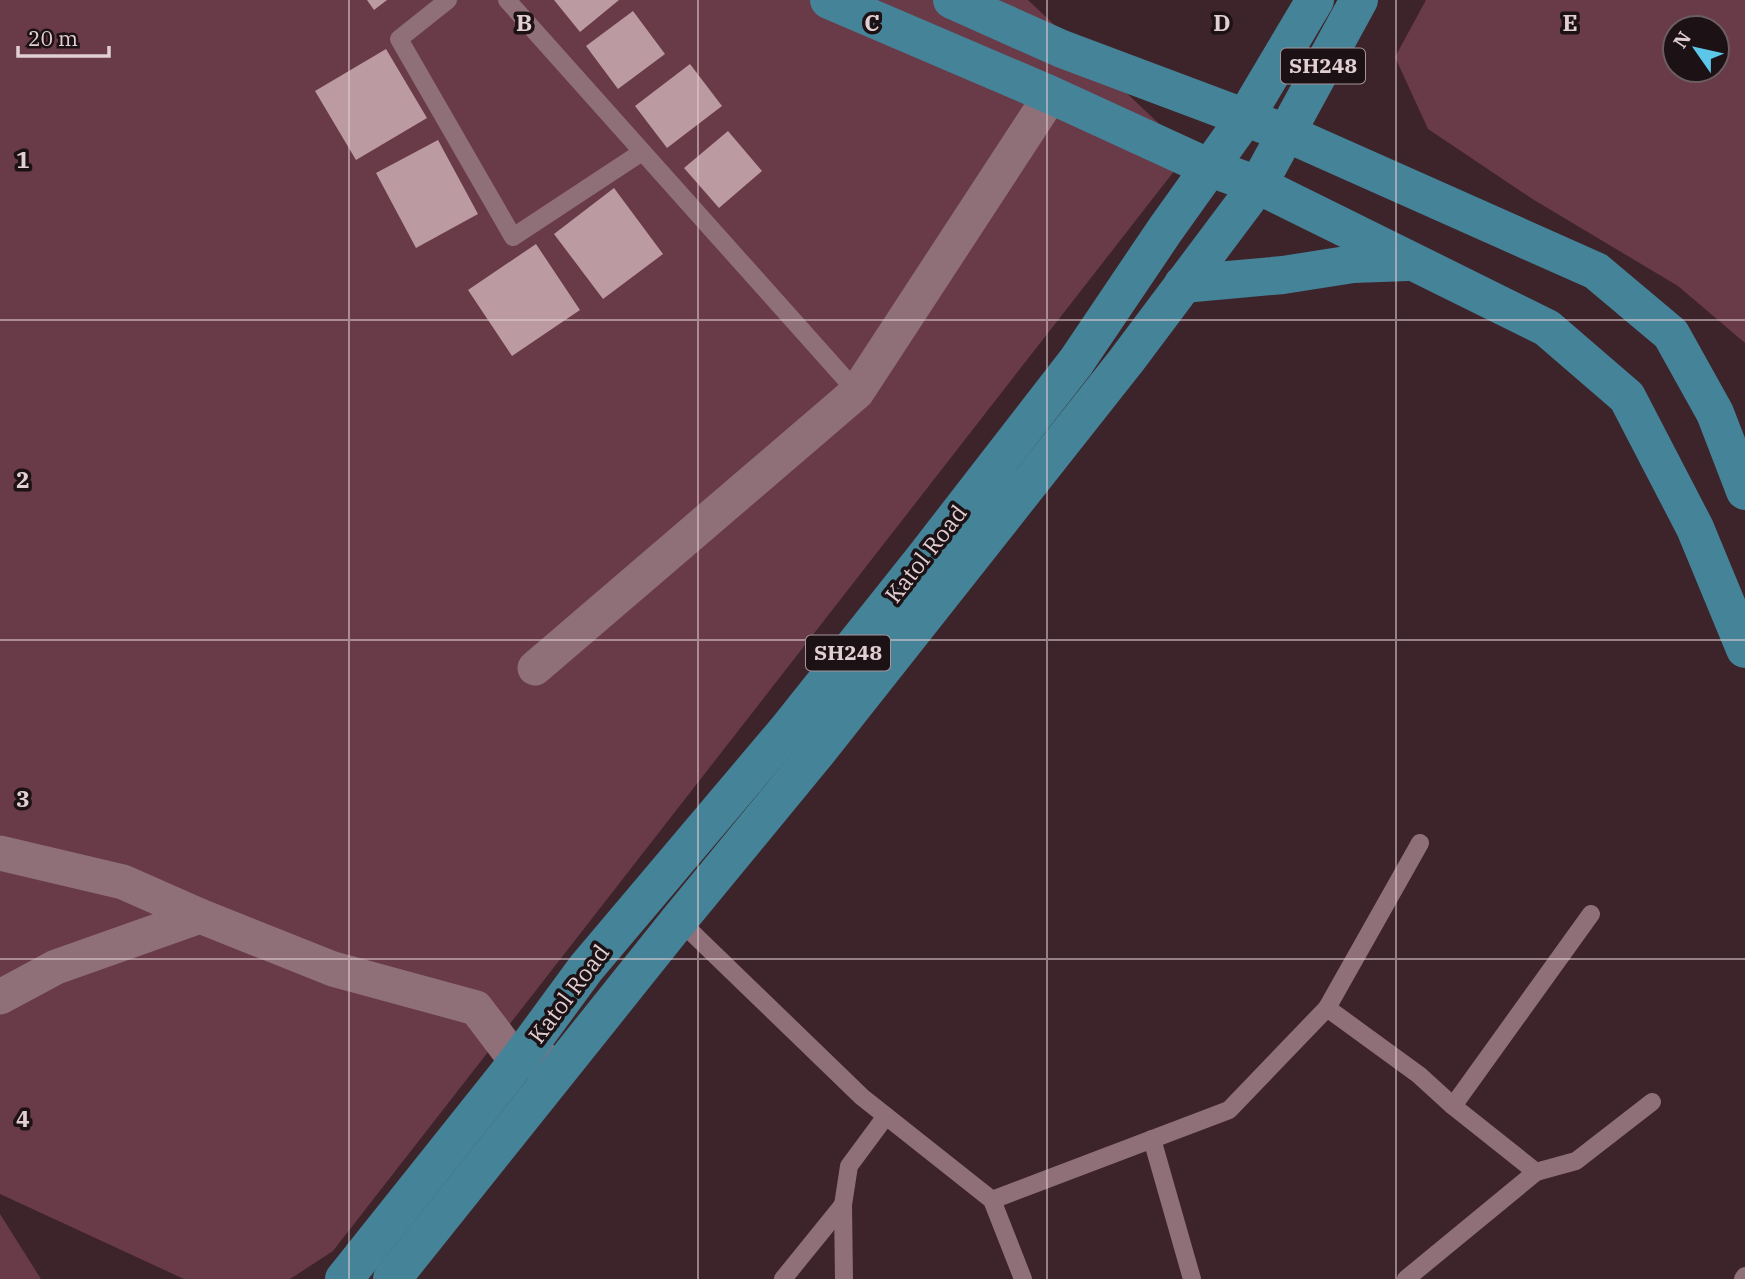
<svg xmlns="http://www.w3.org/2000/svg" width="1745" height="1279" viewBox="0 0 1745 1279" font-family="'IBM Plex Serif',serif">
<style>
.green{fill:#693a47;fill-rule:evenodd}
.building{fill:#bb9aa2}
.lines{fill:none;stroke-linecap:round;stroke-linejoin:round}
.service{stroke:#8f7078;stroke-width:18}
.minor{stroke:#8f7078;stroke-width:35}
.primary{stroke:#448398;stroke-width:38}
.grid{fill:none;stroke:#e1cfd3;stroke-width:2;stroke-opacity:0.55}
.labels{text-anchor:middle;stroke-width:7;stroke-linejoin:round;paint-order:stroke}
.shield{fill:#1c1114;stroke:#a6969a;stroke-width:2}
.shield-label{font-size:21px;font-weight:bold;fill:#e1cfd3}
.street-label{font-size:23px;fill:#e1cfd3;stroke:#1c1114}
.grid-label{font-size:23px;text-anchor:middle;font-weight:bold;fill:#e1cfd3;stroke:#1c1114;stroke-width:7;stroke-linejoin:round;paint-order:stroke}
</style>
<rect width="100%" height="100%" fill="#3d232a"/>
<g class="green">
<polygon points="0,0 1028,0 1189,152 333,1251 290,1279 184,1279 0,1194"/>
<path d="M1426 0H1745V343L1678 286 1534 200 1428 129 1395 57ZM1717 28V70H1675V28Z"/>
<polygon points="0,1214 41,1279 0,1279"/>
</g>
<g class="building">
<polygon points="367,0 387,0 374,10"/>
<polygon points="554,0 619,0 580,32"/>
<polygon points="633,11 665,54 618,89 586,46"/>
<polygon points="386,49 427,118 356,160 315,91"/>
<polygon points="690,64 722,106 667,148 635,106"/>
<polygon points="728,131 762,171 719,208 684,168"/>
<polygon points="438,140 478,214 416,248 376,173"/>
<polygon points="614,188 663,254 603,299 554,234"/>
<polygon points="536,244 580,310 512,356 468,290"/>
</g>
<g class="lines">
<g class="service">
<polyline points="448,0 399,39 513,237 642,152"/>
<polyline points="507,0 857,392"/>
<polyline points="679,920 862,1097 992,1200 1023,1279"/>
<polyline points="1453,1106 1591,914"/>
<polyline points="1152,1139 1192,1279"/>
<polyline points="1536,1172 1576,1161 1652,1102"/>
<polyline points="992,1200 1229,1110 1327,1008"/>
<polyline points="783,1279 843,1205"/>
<polyline points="844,1279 843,1205 849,1166 886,1116"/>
<polyline points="1406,1279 1536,1172 1453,1106 1419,1075 1327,1008 1420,843"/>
<polyline points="1743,1279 1745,1276"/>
</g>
<g class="minor">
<polyline points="535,668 857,392 1051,95"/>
<polyline points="0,853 123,882 200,916"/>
<polyline points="0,997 56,967 200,916 333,969 476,1008 517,1062 543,1059"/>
</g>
<g class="primary">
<polyline points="829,0 1051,95 1210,168 1258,185 1547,328 1627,397 1695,528 1745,649"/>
<polyline points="952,0 1062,49 1286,133 1596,271 1671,334 1715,413 1745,491"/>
<polyline points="1183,284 1283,275 1353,264 1408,262"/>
<polyline points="344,1279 517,1062 586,968 787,730 924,558 1076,362 1165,230 1245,118 1315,0"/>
<polyline points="392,1279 679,920 818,751 1126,361 1258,185 1359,0"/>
</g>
</g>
<path class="grid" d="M349 0V1279M698 0V1279M1047 0V1279M1396 0V1279M0 320H1745M0 640H1745M0 959H1745"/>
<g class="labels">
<g class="shield">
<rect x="1281" y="48.5" width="84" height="35" rx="5"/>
<rect x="806" y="635.5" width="84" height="35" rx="5"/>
</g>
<g class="shield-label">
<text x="1323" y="73">SH248</text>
<text x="848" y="660">SH248</text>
</g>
<g class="street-label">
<text transform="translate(926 554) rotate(-52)" y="8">Katol Road</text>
<text transform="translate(569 994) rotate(-53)" y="8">Katol Road</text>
</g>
</g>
<g class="grid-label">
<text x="524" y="31">B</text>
<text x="872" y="31">C</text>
<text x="1222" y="31">D</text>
<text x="1570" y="31">E</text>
<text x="23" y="168">1</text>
<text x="23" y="488">2</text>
<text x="23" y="807">3</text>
<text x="23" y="1127">4</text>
</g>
<g transform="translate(1696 49) rotate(304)"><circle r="33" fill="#1c1114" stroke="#6b5d60" stroke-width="2"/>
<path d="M0-5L12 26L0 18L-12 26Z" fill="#5cc7e8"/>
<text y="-10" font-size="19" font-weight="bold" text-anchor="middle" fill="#e1cfd3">N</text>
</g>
<path d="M18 46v10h91v-10" fill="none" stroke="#e1cfd3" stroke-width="3.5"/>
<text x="28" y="46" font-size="21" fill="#e1cfd3" stroke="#1c1114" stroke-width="5" paint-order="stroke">20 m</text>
</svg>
